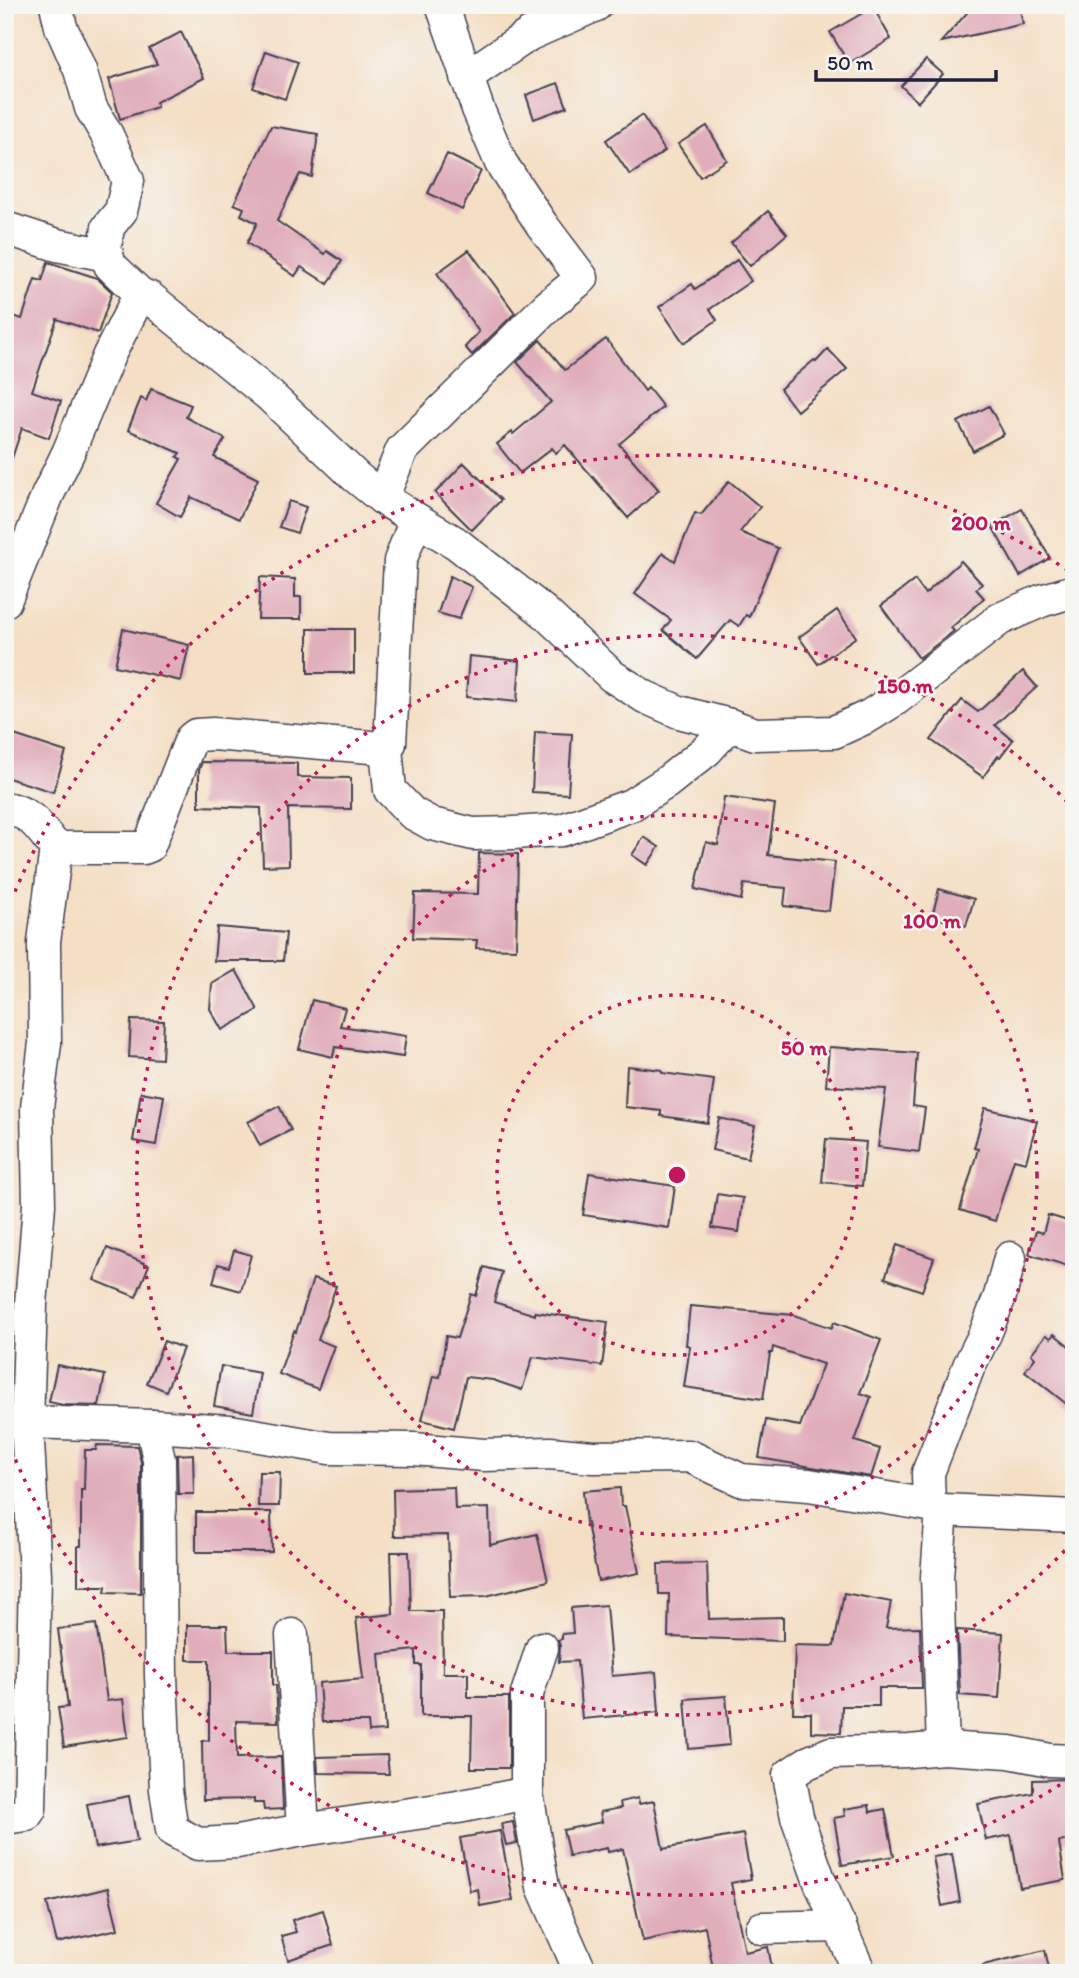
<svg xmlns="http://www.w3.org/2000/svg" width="1079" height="1978" viewBox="0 0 1079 1978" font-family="Itim,sans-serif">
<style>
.building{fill:#e0adbb}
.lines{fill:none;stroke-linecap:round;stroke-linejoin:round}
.minor-casing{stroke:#423e50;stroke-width:35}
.minor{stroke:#fff;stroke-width:32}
.ring{fill:none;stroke:#c2185b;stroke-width:3.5;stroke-dasharray:3.5 7}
.centre{fill:#c2185b;stroke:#f6f6f2;stroke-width:3.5}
.ring-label{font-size:21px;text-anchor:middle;font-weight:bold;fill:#c2185b;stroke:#f6f6f2;stroke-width:5;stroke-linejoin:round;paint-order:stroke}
</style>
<rect width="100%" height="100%" fill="#f6f6f2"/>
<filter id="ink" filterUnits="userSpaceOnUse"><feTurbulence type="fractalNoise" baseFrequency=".0143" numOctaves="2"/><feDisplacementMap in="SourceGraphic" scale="14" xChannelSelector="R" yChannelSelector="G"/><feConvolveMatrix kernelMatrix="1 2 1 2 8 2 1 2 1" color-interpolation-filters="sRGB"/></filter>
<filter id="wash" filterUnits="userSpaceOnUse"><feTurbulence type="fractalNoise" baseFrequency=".00686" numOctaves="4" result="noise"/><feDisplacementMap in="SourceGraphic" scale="28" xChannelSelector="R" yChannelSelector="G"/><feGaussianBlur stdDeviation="1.57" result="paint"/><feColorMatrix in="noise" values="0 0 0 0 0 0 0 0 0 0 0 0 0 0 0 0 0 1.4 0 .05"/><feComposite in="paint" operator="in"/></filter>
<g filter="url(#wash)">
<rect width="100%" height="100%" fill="#f4dfc5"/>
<g id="blocks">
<g class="building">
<polygon points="974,5 1019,5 1023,24 941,42"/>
<polygon points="873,7 891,39 849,64 830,32"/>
<polygon points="181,32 204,78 156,102 157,107 120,119 109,79 157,64 149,49"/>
<polygon points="266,51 298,62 285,99 253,88"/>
<polygon points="926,59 943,74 918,102 901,86"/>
<polygon points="558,83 567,107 534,119 526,95"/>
<polygon points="642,115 665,151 630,175 606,140"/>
<polygon points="271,126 318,134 312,177 300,174 277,221 325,254 327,251 342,261 328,284 301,267 295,276 247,243 257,223 241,215 244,208 234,204"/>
<polygon points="707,126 727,160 700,177 678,144"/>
<polygon points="447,154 481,171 462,210 428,193"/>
<polygon points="768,211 787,234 750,266 731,243"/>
<polygon points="469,250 515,313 472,355 465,347 479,332 437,273"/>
<polygon points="737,260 751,281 710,309 717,320 684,343 659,307 692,284 695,289"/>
<polygon points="48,262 97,278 112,292 98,333 57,319 32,391 61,401 49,438 22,428 9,467 5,466 5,313 22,319 35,279 42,281"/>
<polygon points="606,339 645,391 648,388 663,407 619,444 659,490 628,518 565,445 556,453 552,448 520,473 497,444 512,432 513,434 551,402 517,362 540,340 565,370"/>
<polygon points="828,349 847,369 797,411 780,389 814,360 816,362"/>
<polygon points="151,389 191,405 186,417 225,439 214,457 258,479 239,519 191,497 180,517 156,503 181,459 177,457 180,453 128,430 141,398 146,401"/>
<polygon points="989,406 1004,434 973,451 958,422"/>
<polygon points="464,463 501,500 472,530 435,493"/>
<polygon points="729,481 760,507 740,532 778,548 749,617 746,615 739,626 730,620 697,659 663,630 671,620 635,594 663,553 675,561 695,513 701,515"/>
<polygon points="289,501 306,507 297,533 279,527"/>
<polygon points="1022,509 1050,558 1020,576 992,526"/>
<polygon points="961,561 982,584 976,589 984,598 951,628 954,631 919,658 881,606 915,580 925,594"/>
<polygon points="450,576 472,587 459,619 438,613"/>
<polygon points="260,577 295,579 295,597 301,597 301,619 258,619"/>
<polygon points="837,610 856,637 818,664 799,637"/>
<polygon points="123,629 189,645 181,681 115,666"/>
<rect x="308" y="629" width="46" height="44"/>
<polygon points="469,656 520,661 517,702 466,697"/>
<polygon points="1023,671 1037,687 995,725 1013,740 1000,757 998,756 983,777 931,740 962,700 978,712"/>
<polygon points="5,732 66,752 53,792 5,777"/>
<polygon points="535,732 572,734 568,794 532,792"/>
<polygon points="202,762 297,763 297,777 351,778 351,809 288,808 289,865 263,866 261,808 199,806 199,770"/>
<polygon points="724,797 775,804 768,855 835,862 829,911 784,906 786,888 744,884 741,900 695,889 706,842 718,845"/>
<polygon points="644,837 659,847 647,865 632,855"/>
<polygon points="479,853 518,854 516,949 476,948 477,940 413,938 415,893 478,894"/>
<polygon points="939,889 974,899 966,926 932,917"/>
<polygon points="217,927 286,933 283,961 214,961"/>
<polygon points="236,970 258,1010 222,1030 210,1009 212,984"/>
<polygon points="312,1000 345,1008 340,1026 406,1036 403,1057 335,1047 333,1057 299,1049"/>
<polygon points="131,1020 164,1021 162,1059 129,1057"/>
<polygon points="829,1047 917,1053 913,1106 925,1108 919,1152 878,1147 886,1089 826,1086"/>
<polygon points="627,1066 662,1070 662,1073 714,1080 708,1123 661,1116 661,1111 625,1107"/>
<polygon points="141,1092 164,1096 156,1145 133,1141"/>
<polygon points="279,1106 291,1130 260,1146 248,1122"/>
<polygon points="985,1108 1037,1121 1026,1162 1014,1159 995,1221 960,1210 978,1149 974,1148"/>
<polygon points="719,1118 755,1126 748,1158 712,1150"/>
<polygon points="826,1139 866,1142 862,1186 822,1182"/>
<polygon points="589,1173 675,1186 669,1228 583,1215"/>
<polygon points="717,1194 743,1198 739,1232 712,1228"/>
<polygon points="1048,1215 1074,1223 1074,1268 1029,1254 1036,1231 1043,1233"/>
<polygon points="897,1245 934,1258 922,1291 885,1278"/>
<polygon points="107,1248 149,1265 136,1297 94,1280"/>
<polygon points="234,1250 251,1255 241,1291 213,1283 218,1264 229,1267"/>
<polygon points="484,1267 502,1272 494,1302 535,1315 535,1312 608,1322 602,1366 533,1357 522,1390 493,1380 466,1377 454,1428 422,1420 433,1376 440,1377 446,1336 457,1338 471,1294 476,1296"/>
<polygon points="313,1279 336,1286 318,1340 334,1346 318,1389 279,1374 294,1331 296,1332"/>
<polygon points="690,1306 794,1315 832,1328 834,1322 881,1340 860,1393 871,1397 855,1441 880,1449 871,1477 759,1458 766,1420 800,1426 823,1364 773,1347 772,1353 770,1353 763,1399 684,1387 690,1346 686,1345"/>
<polygon points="1054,1334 1074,1350 1074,1410 1025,1371 1035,1358 1031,1354 1046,1335 1051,1338"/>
<polygon points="164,1341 183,1348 166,1391 147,1383"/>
<polygon points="57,1365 105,1375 99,1406 63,1405 49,1402"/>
<polygon points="221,1366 260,1373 253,1413 214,1406"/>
<polygon points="97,1445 137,1446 141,1462 141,1593 105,1592 106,1586 78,1586 78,1546 81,1546 81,1490 84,1490 85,1450 96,1450"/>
<polygon points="193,1454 194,1494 178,1494 177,1455"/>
<polygon points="259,1472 280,1472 279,1506 258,1506"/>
<polygon points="454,1487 455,1509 489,1508 490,1545 537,1534 548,1581 486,1596 450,1597 448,1535 394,1536 393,1489"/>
<polygon points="620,1488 621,1506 625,1506 639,1573 598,1581 587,1523 586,1523 583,1491"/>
<polygon points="196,1512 271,1512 272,1552 196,1552"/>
<polygon points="391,1552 409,1552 411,1611 442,1611 443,1673 468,1673 468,1697 509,1697 509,1768 471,1768 472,1716 421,1716 421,1665 416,1665 416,1650 379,1654 385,1731 369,1732 368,1722 322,1722 319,1683 363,1679 356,1618 393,1614"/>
<polygon points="707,1563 709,1619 783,1617 783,1641 668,1637 669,1594 659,1594 658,1564"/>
<polygon points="844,1593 891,1602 886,1628 920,1627 922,1688 879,1688 879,1706 842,1706 841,1733 811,1732 811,1713 793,1713 795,1645 834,1646"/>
<polygon points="606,1605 612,1676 656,1672 659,1712 582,1719 577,1661 559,1662 560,1645 558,1640 562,1639 562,1634 573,1633 571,1608"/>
<polygon points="96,1624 107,1701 123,1699 128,1737 64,1747 58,1708 68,1707 58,1629"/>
<polygon points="187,1625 227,1625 228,1651 273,1651 273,1685 276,1685 278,1722 236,1721 237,1758 281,1757 283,1809 264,1810 263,1803 254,1803 254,1799 203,1800 202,1741 209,1740 209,1660 187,1660"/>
<polygon points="957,1630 1003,1633 999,1698 960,1695"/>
<polygon points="726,1696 730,1745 689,1749 685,1699"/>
<polygon points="387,1755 389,1774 318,1773 317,1757"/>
<polygon points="1074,1779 1074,1839 1059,1842 1065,1880 1020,1888 1011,1835 986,1840 978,1804 1033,1793 1033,1780"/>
<polygon points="129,1796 137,1841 95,1848 87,1804"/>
<polygon points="638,1798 639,1804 654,1801 663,1849 743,1834 751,1879 731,1883 745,1952 768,1947 773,1973 714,1973 705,1927 643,1941 623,1849 608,1852 607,1848 569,1856 563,1830 602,1822 600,1812 621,1808 620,1802"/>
<polygon points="869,1805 870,1812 885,1809 894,1856 842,1865 834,1818 845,1816 844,1809"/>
<polygon points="513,1822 517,1843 506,1845 501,1824"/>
<polygon points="500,1831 513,1900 480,1906 478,1889 470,1891 460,1838"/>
<polygon points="952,1854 960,1902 942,1906 933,1857"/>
<polygon points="108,1888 118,1929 57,1943 47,1903"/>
<polygon points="323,1910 333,1945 288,1960 281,1936 296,1932 292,1920"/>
<polygon points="1045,1950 1050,1973 984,1973 983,1965"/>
</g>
</g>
</g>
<g filter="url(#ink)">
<use href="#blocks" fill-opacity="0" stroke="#423e50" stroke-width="2"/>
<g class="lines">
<defs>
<g id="minor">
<polyline points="56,5 61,27 80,70 91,108 107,135 128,181 121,211 108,227 105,248 110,265 142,296"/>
<polyline points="466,77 530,34 596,5"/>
<polyline points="5,228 57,245 107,255"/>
<polyline points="382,498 402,450 548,306 582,278 542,225 501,163 478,109 442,5"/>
<polyline points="5,601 48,494 68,453 109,355 138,298 145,296 150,298 269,395 356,477 382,498 416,519"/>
<polyline points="386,748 390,790 412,813 432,824 473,834 513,833 562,830 631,805 667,782 707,750 730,725"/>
<path d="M5 808C32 812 40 828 56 848"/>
<polyline points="27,1422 152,1426 230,1431 329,1448 414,1449 484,1455 550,1453 593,1457 689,1456 741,1480 809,1485 929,1505"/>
<polyline points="152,1426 159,1460 161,1676 166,1790 172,1830 198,1844 237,1842 303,1830 458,1807 527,1793"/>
<polyline points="942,1510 1074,1516"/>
<polyline points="292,1635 303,1830"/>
<polyline points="542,1648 527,1694 527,1793 543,1887 581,1973"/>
<polyline points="943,1748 937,1577 942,1510 929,1505 928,1473 969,1366 986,1332 1000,1296 1010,1258"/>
<polyline points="5,1818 26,1815 30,1809 35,1575 27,1422 31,1304 39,1205 37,1108 45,1043 44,942 56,848 144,848 149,846 191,739 196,735 213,734 383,748 386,748 390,743 400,561 416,519 456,543 543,611 612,676 645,697 679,712 730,725 755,734 834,732 869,716 896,699 1000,619 1041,601 1074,591"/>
<polyline points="762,1928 840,1926"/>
<polyline points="860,1973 820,1882 797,1817 789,1775 807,1763 831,1753 909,1751 943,1748 1009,1752 1050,1760 1074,1761"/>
</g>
</defs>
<use href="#minor" class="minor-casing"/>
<use href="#minor" class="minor"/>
</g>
</g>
<g class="ring">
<circle cx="677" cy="1175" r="180"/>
<circle cx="677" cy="1175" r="360"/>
<path d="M1072 1543A540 540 0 1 1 1072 807"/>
<path d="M1069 1779A720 720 0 0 1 7 1439M7 911A720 720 0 0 1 1069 571"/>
</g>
<circle cx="677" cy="1175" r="10" class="centre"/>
<g class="ring-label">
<text x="981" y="530">200 m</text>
<text x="905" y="693">150 m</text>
<text x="932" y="928">100 m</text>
<text x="804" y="1055">50 m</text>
</g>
<rect width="1079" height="1978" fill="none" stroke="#f6f6f2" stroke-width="28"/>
<path d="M816 70v10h180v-10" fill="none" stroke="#22223b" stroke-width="3.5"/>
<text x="827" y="70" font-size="21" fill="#22223b" stroke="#f6f6f2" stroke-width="5" paint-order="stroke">50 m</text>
</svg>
